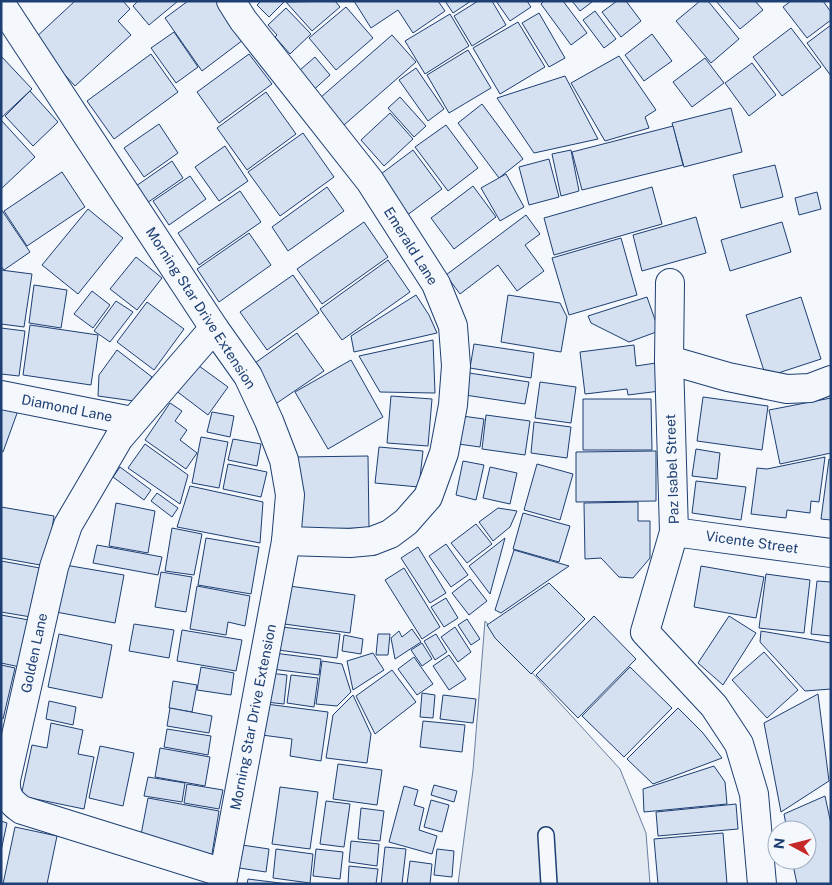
<svg xmlns="http://www.w3.org/2000/svg" width="832" height="885" viewBox="0 0 832 885" font-family="'Public Sans',sans-serif">
<style>
.green{fill:#e3e9f0;stroke:#687fa3}
.building{fill:#d5e0f0;stroke:#1d3f73}
.lines{fill:none;stroke-linecap:round;stroke-linejoin:round}
.service-casing{stroke:#1d3f73;stroke-width:18}
.minor-casing{stroke:#1d3f73;stroke-width:30}
.service{stroke:#f4f7fb;stroke-width:15}
.minor{stroke:#f4f7fb;stroke-width:28}
.labels{text-anchor:middle;stroke-width:4;stroke-linejoin:round;paint-order:stroke}
.street-label{font-size:14px;fill:#1d3f73;stroke:#f4f7fb}
</style>
<rect width="100%" height="100%" fill="#f4f7fb"/>
<polygon class="green" points="485,621 620,769 646,833 650,884 458,884 473,770"/>
<g class="building">
<polygon points="75,1 123,1 130,9 118,21 131,35 75,86 33,40"/>
<polygon points="138,1 178,1 149,25 133,6"/>
<polygon points="188,1 216,1 243,40 202,71 165,18"/>
<polygon points="261,1 285,1 269,17 257,5"/>
<polygon points="335,1 340,7 312,31 286,2"/>
<polygon points="354,1 438,1 445,11 413,33 398,10 371,28"/>
<polygon points="445,1 471,1 453,13"/>
<polygon points="478,1 492,1 506,25 472,46 454,16"/>
<polygon points="496,1 527,1 531,7 510,21"/>
<polygon points="544,1 563,1 587,33 571,45 541,4"/>
<polygon points="572,1 592,1 592,2 580,11"/>
<polygon points="617,1 626,1 641,21 621,37 602,12"/>
<polygon points="700,1 708,1 739,39 711,63 676,21"/>
<polygon points="716,1 755,1 763,10 740,29"/>
<polygon points="791,1 823,1 831,12 831,20 807,38 783,7"/>
<polygon points="346,7 373,38 336,70 309,38"/>
<polygon points="286,8 311,34 290,54 275,37 277,35 268,25"/>
<polygon points="595,11 616,39 604,48 583,20"/>
<polygon points="539,13 565,58 549,67 522,23"/>
<polygon points="450,14 469,46 425,74 405,41"/>
<polygon points="518,22 545,67 500,94 473,48"/>
<polygon points="831,25 831,76 807,43"/>
<polygon points="791,28 821,67 782,96 753,57"/>
<polygon points="174,32 198,67 176,83 151,48"/>
<polygon points="652,34 672,61 644,81 625,55"/>
<polygon points="392,35 416,62 336,132 312,105"/>
<polygon points="468,50 491,88 449,113 427,75"/>
<polygon points="151,54 178,92 114,139 87,101"/>
<polygon points="249,54 272,84 219,123 197,92"/>
<polygon points="1,56 32,89 1,118"/>
<polygon points="619,56 656,110 645,117 649,128 605,141 571,83"/>
<polygon points="315,57 330,75 309,94 293,76"/>
<polygon points="705,58 724,83 692,107 673,82"/>
<polygon points="752,63 776,95 749,116 725,83"/>
<polygon points="416,68 444,109 428,121 399,80"/>
<polygon points="565,76 598,139 534,153 497,98"/>
<polygon points="30,91 58,122 33,146 5,116"/>
<polygon points="266,92 296,134 247,170 217,128"/>
<polygon points="400,97 426,126 414,137 388,108"/>
<polygon points="482,104 523,159 499,178 458,123"/>
<polygon points="731,108 742,152 684,167 672,123"/>
<polygon points="390,113 413,139 384,166 361,140"/>
<polygon points="1,120 35,157 1,189"/>
<polygon points="159,124 178,153 144,177 124,148"/>
<polygon points="446,125 478,168 448,191 415,147"/>
<polygon points="673,126 683,165 582,190 572,152"/>
<polygon points="303,133 334,177 280,216 248,172"/>
<polygon points="225,146 248,181 219,201 195,167"/>
<polygon points="413,150 442,189 406,216 377,177"/>
<polygon points="571,150 579,191 561,196 552,154"/>
<polygon points="549,159 559,197 529,205 519,167"/>
<polygon points="172,161 183,178 147,203 136,186"/>
<polygon points="775,165 783,197 741,208 733,175"/>
<polygon points="62,172 85,207 27,246 4,211"/>
<polygon points="506,174 524,207 500,221 481,188"/>
<polygon points="190,176 206,199 169,225 153,201"/>
<polygon points="473,186 496,217 454,249 431,218"/>
<polygon points="327,187 344,211 288,251 272,227"/>
<polygon points="652,187 662,224 554,255 544,218"/>
<polygon points="240,191 261,222 199,265 178,233"/>
<polygon points="817,192 821,209 799,215 795,198"/>
<polygon points="1,209 30,252 4,270 1,266"/>
<polygon points="88,209 123,238 78,294 42,265"/>
<polygon points="526,215 540,234 525,245 544,271 517,291 498,265 460,294 446,275"/>
<polygon points="696,217 706,253 642,271 633,235"/>
<polygon points="364,222 388,257 322,304 297,269"/>
<polygon points="782,222 791,252 730,271 721,240"/>
<polygon points="249,233 271,265 219,302 197,269"/>
<polygon points="621,238 637,295 569,315 552,258"/>
<polygon points="136,257 162,278 137,310 110,289"/>
<polygon points="388,260 410,292 342,340 320,309"/>
<polygon points="1,270 32,274 24,327 1,324"/>
<polygon points="293,275 319,313 267,350 240,312"/>
<polygon points="34,285 67,290 61,328 29,323"/>
<polygon points="92,291 110,305 93,328 74,314"/>
<polygon points="416,295 429,315 437,333 354,352 351,336"/>
<polygon points="508,295 560,303 567,317 561,352 501,342"/>
<polygon points="647,297 659,331 629,342 591,323 588,316"/>
<polygon points="801,297 821,359 766,377 746,315"/>
<polygon points="116,301 133,312 110,342 94,331"/>
<polygon points="147,302 184,329 154,370 117,342"/>
<polygon points="30,325 98,335 91,385 23,375"/>
<polygon points="1,328 25,331 19,376 1,374"/>
<polygon points="297,333 324,371 274,405 248,368"/>
<polygon points="433,340 435,393 380,392 359,356"/>
<polygon points="474,344 534,353 531,378 470,368"/>
<polygon points="634,345 636,366 656,363 660,391 628,395 627,389 585,394 580,352"/>
<polygon points="117,350 152,377 134,401 98,396 99,375"/>
<polygon points="351,360 383,417 328,449 295,392"/>
<polygon points="195,363 228,387 208,415 175,390"/>
<polygon points="469,373 529,382 525,404 465,395"/>
<polygon points="540,382 576,387 571,423 535,418"/>
<polygon points="391,396 432,399 428,446 387,443"/>
<polygon points="703,397 768,406 762,450 697,441"/>
<polygon points="831,398 831,453 780,464 769,410"/>
<polygon points="583,399 651,399 652,450 583,450"/>
<polygon points="1,403 20,405 3,452 1,451"/>
<polygon points="170,403 182,411 175,421 187,430 180,440 197,453 186,469 145,440"/>
<polygon points="212,412 234,416 230,437 207,432"/>
<polygon points="455,415 484,419 480,447 451,443"/>
<polygon points="486,415 530,421 525,455 482,449"/>
<polygon points="534,422 571,427 567,458 531,453"/>
<polygon points="201,437 228,442 219,488 192,483"/>
<polygon points="233,439 261,444 257,466 228,460"/>
<polygon points="145,444 188,475 180,504 128,468"/>
<polygon points="379,447 423,451 419,487 375,483"/>
<polygon points="696,449 720,453 717,479 692,476"/>
<polygon points="656,451 656,501 576,502 576,452"/>
<polygon points="368,456 369,528 297,529 297,457"/>
<polygon points="825,457 819,502 811,501 810,513 787,510 786,518 751,514 757,468 767,469"/>
<polygon points="829,459 831,460 831,520 821,519"/>
<polygon points="463,461 484,465 476,500 456,495"/>
<polygon points="228,464 267,472 261,497 223,489"/>
<polygon points="537,464 573,474 560,520 524,510"/>
<polygon points="120,467 151,490 144,500 113,477"/>
<polygon points="490,467 517,473 510,504 483,498"/>
<polygon points="696,481 746,487 741,520 692,513"/>
<polygon points="190,486 263,502 260,543 177,527"/>
<polygon points="157,493 178,508 172,517 151,501"/>
<polygon points="638,502 638,521 650,521 650,558 633,578 619,577 601,558 585,559 584,503"/>
<polygon points="116,503 155,511 148,553 109,546"/>
<polygon points="1,507 54,516 46,566 1,558"/>
<polygon points="498,508 517,511 510,527 493,541 479,522"/>
<polygon points="523,513 570,526 559,562 513,549"/>
<polygon points="476,524 492,544 467,563 451,543"/>
<polygon points="172,528 202,534 194,575 165,571"/>
<polygon points="206,538 259,547 251,594 198,585"/>
<polygon points="505,538 490,594 469,566"/>
<polygon points="446,544 468,575 451,587 429,556"/>
<polygon points="97,545 162,557 158,575 93,563"/>
<polygon points="418,547 446,593 430,603 401,558"/>
<polygon points="514,550 569,566 501,613 495,610"/>
<polygon points="1,561 40,568 31,617 1,612"/>
<polygon points="65,565 124,575 115,623 56,612"/>
<polygon points="701,566 764,577 756,618 694,607"/>
<polygon points="404,568 440,627 422,639 385,580"/>
<polygon points="161,572 192,577 186,612 155,607"/>
<polygon points="766,574 810,580 804,633 759,628"/>
<polygon points="470,579 487,601 469,615 452,593"/>
<polygon points="817,581 831,582 831,636 811,634"/>
<polygon points="549,583 585,619 531,674 495,638 487,625"/>
<polygon points="282,585 355,595 350,633 277,623"/>
<polygon points="197,586 250,596 245,626 228,622 226,635 190,629"/>
<polygon points="446,598 458,618 444,627 431,607"/>
<polygon points="1,615 29,620 20,667 1,663"/>
<polygon points="594,616 636,659 578,718 536,675"/>
<polygon points="729,616 756,633 723,685 698,663"/>
<polygon points="467,619 480,639 471,645 458,625"/>
<polygon points="134,624 174,630 169,658 129,651"/>
<polygon points="274,626 340,634 337,658 271,649"/>
<polygon points="455,627 471,652 458,662 441,637"/>
<polygon points="412,629 421,642 395,659 391,638 399,631 402,637"/>
<polygon points="182,630 242,640 236,671 177,661"/>
<polygon points="761,631 831,643 831,689 805,691 760,642"/>
<polygon points="59,634 112,645 102,698 48,687"/>
<polygon points="378,634 390,634 388,655 376,655"/>
<polygon points="436,634 447,652 435,660 424,641"/>
<polygon points="344,635 363,639 361,654 342,651"/>
<polygon points="422,643 432,659 422,666 411,650"/>
<polygon points="764,652 798,690 767,718 732,680"/>
<polygon points="274,653 321,659 319,675 272,669"/>
<polygon points="373,653 384,670 353,690 347,661"/>
<polygon points="449,655 466,679 449,690 433,666"/>
<polygon points="414,657 433,684 417,695 398,669"/>
<polygon points="322,661 342,664 351,692 337,706 316,704"/>
<polygon points="1,665 15,668 3,719 1,718"/>
<polygon points="201,667 234,673 231,695 197,690"/>
<polygon points="630,667 672,708 624,757 582,716"/>
<polygon points="392,670 416,702 375,734 356,696"/>
<polygon points="269,673 287,675 284,704 266,702"/>
<polygon points="291,675 318,678 314,707 287,703"/>
<polygon points="173,681 197,685 192,712 169,708"/>
<polygon points="422,693 435,695 433,718 420,717"/>
<polygon points="818,694 829,781 781,812 764,723"/>
<polygon points="353,695 371,734 367,763 326,758 333,715"/>
<polygon points="443,695 476,699 473,723 440,719"/>
<polygon points="49,701 76,707 73,725 46,719"/>
<polygon points="266,704 328,712 321,761 290,756 292,739 262,735"/>
<polygon points="170,708 212,716 209,733 167,726"/>
<polygon points="678,708 703,733 722,758 653,784 627,759"/>
<polygon points="423,721 465,725 462,752 420,747"/>
<polygon points="51,723 83,730 78,754 94,757 84,809 21,796 32,745 47,748"/>
<polygon points="167,729 211,736 208,755 164,747"/>
<polygon points="100,746 134,753 123,806 89,798"/>
<polygon points="160,748 210,757 205,786 155,777"/>
<polygon points="338,764 382,770 377,805 333,799"/>
<polygon points="714,766 725,782 727,804 644,812 643,789"/>
<polygon points="148,777 185,783 182,802 144,796"/>
<polygon points="187,784 223,790 219,809 184,803"/>
<polygon points="434,785 457,791 454,802 431,795"/>
<polygon points="404,786 418,790 414,805 424,808 419,830 437,836 432,854 389,842"/>
<polygon points="280,787 318,792 310,849 272,844"/>
<polygon points="825,796 831,824 831,884 797,884 792,860 807,860 807,830 787,830 784,814"/>
<polygon points="148,798 219,811 211,860 140,840"/>
<polygon points="431,800 449,805 442,832 424,827"/>
<polygon points="326,801 350,804 344,847 320,844"/>
<polygon points="736,804 738,829 658,836 656,812"/>
<polygon points="361,808 384,811 380,841 358,839"/>
<polygon points="1,821 7,823 1,851"/>
<polygon points="15,827 57,836 47,884 3,884"/>
<polygon points="723,833 727,884 658,884 654,839"/>
<polygon points="351,841 379,844 377,866 349,862"/>
<polygon points="242,845 269,849 266,872 239,868"/>
<polygon points="385,847 406,849 402,884 381,884"/>
<polygon points="276,849 313,854 310,883 273,878"/>
<polygon points="316,849 343,852 340,879 313,876"/>
<polygon points="437,849 454,851 452,877 434,875"/>
<polygon points="410,861 432,864 430,884 407,884"/>
<polygon points="349,866 378,869 376,884 348,884"/>
<polygon points="248,879 288,884 247,884"/>
</g>
<g class="lines">
<defs>
<polyline id="service" points="546,835 549,884"/>
<g id="minor">
<polyline points="231,1 243,20 370,181 436,284 453,326 456,366 453,405 444,453 428,497 406,522 390,534 372,541 350,543 286,541"/>
<polyline points="1,4 214,328 248,376 269,421 284,460 290,495 286,541 222,884"/>
<polyline points="670,283 669,360 674,532 645,632 714,706 739,744 754,794 762,884"/>
<path d="M214 328 119 438 68 525 54 567 6 780C5 795 10 802 22 810L224 873"/>
<polyline points="669,360 728,377 787,389 810,388 831,380"/>
<polyline points="1,395 132,421"/>
<polyline points="674,532 831,553"/>
</g>
</defs>
<use href="#service" class="service-casing"/>
<use href="#minor" class="minor-casing"/>
<use href="#service" class="service"/>
<use href="#minor" class="minor"/>
</g>
<g class="labels">
<g class="street-label">
<text transform="translate(411 246) rotate(58)" y="5">Emerald Lane</text>
<text transform="translate(201 308) rotate(57)" y="5">Morning Star Drive Extension</text>
<text transform="translate(67 408) rotate(11)" y="5">Diamond Lane</text>
<text transform="translate(672 469) rotate(-92)" y="5">Paz Isabel Street</text>
<text transform="translate(752 542) rotate(8)" y="5">Vicente Street</text>
<text transform="translate(34 653) rotate(-78)" y="5">Golden Lane</text>
<text transform="translate(253 717) rotate(-79)" y="5">Morning Star Drive Extension</text>
</g>
</g>
<rect width="832" height="885" fill="none" stroke="#1d3f73" stroke-width="5"/>
<g transform="translate(792 845) rotate(277)"><circle r="24" fill="#f4f7fb" stroke="#9eadc5"/>
<path d="M0-4L9 19L0 12L-9 19Z" fill="#c62828"/>
<text y="-8" font-size="14" font-weight="bold" text-anchor="middle" fill="#1d3f73">N</text>
</g>
</svg>
